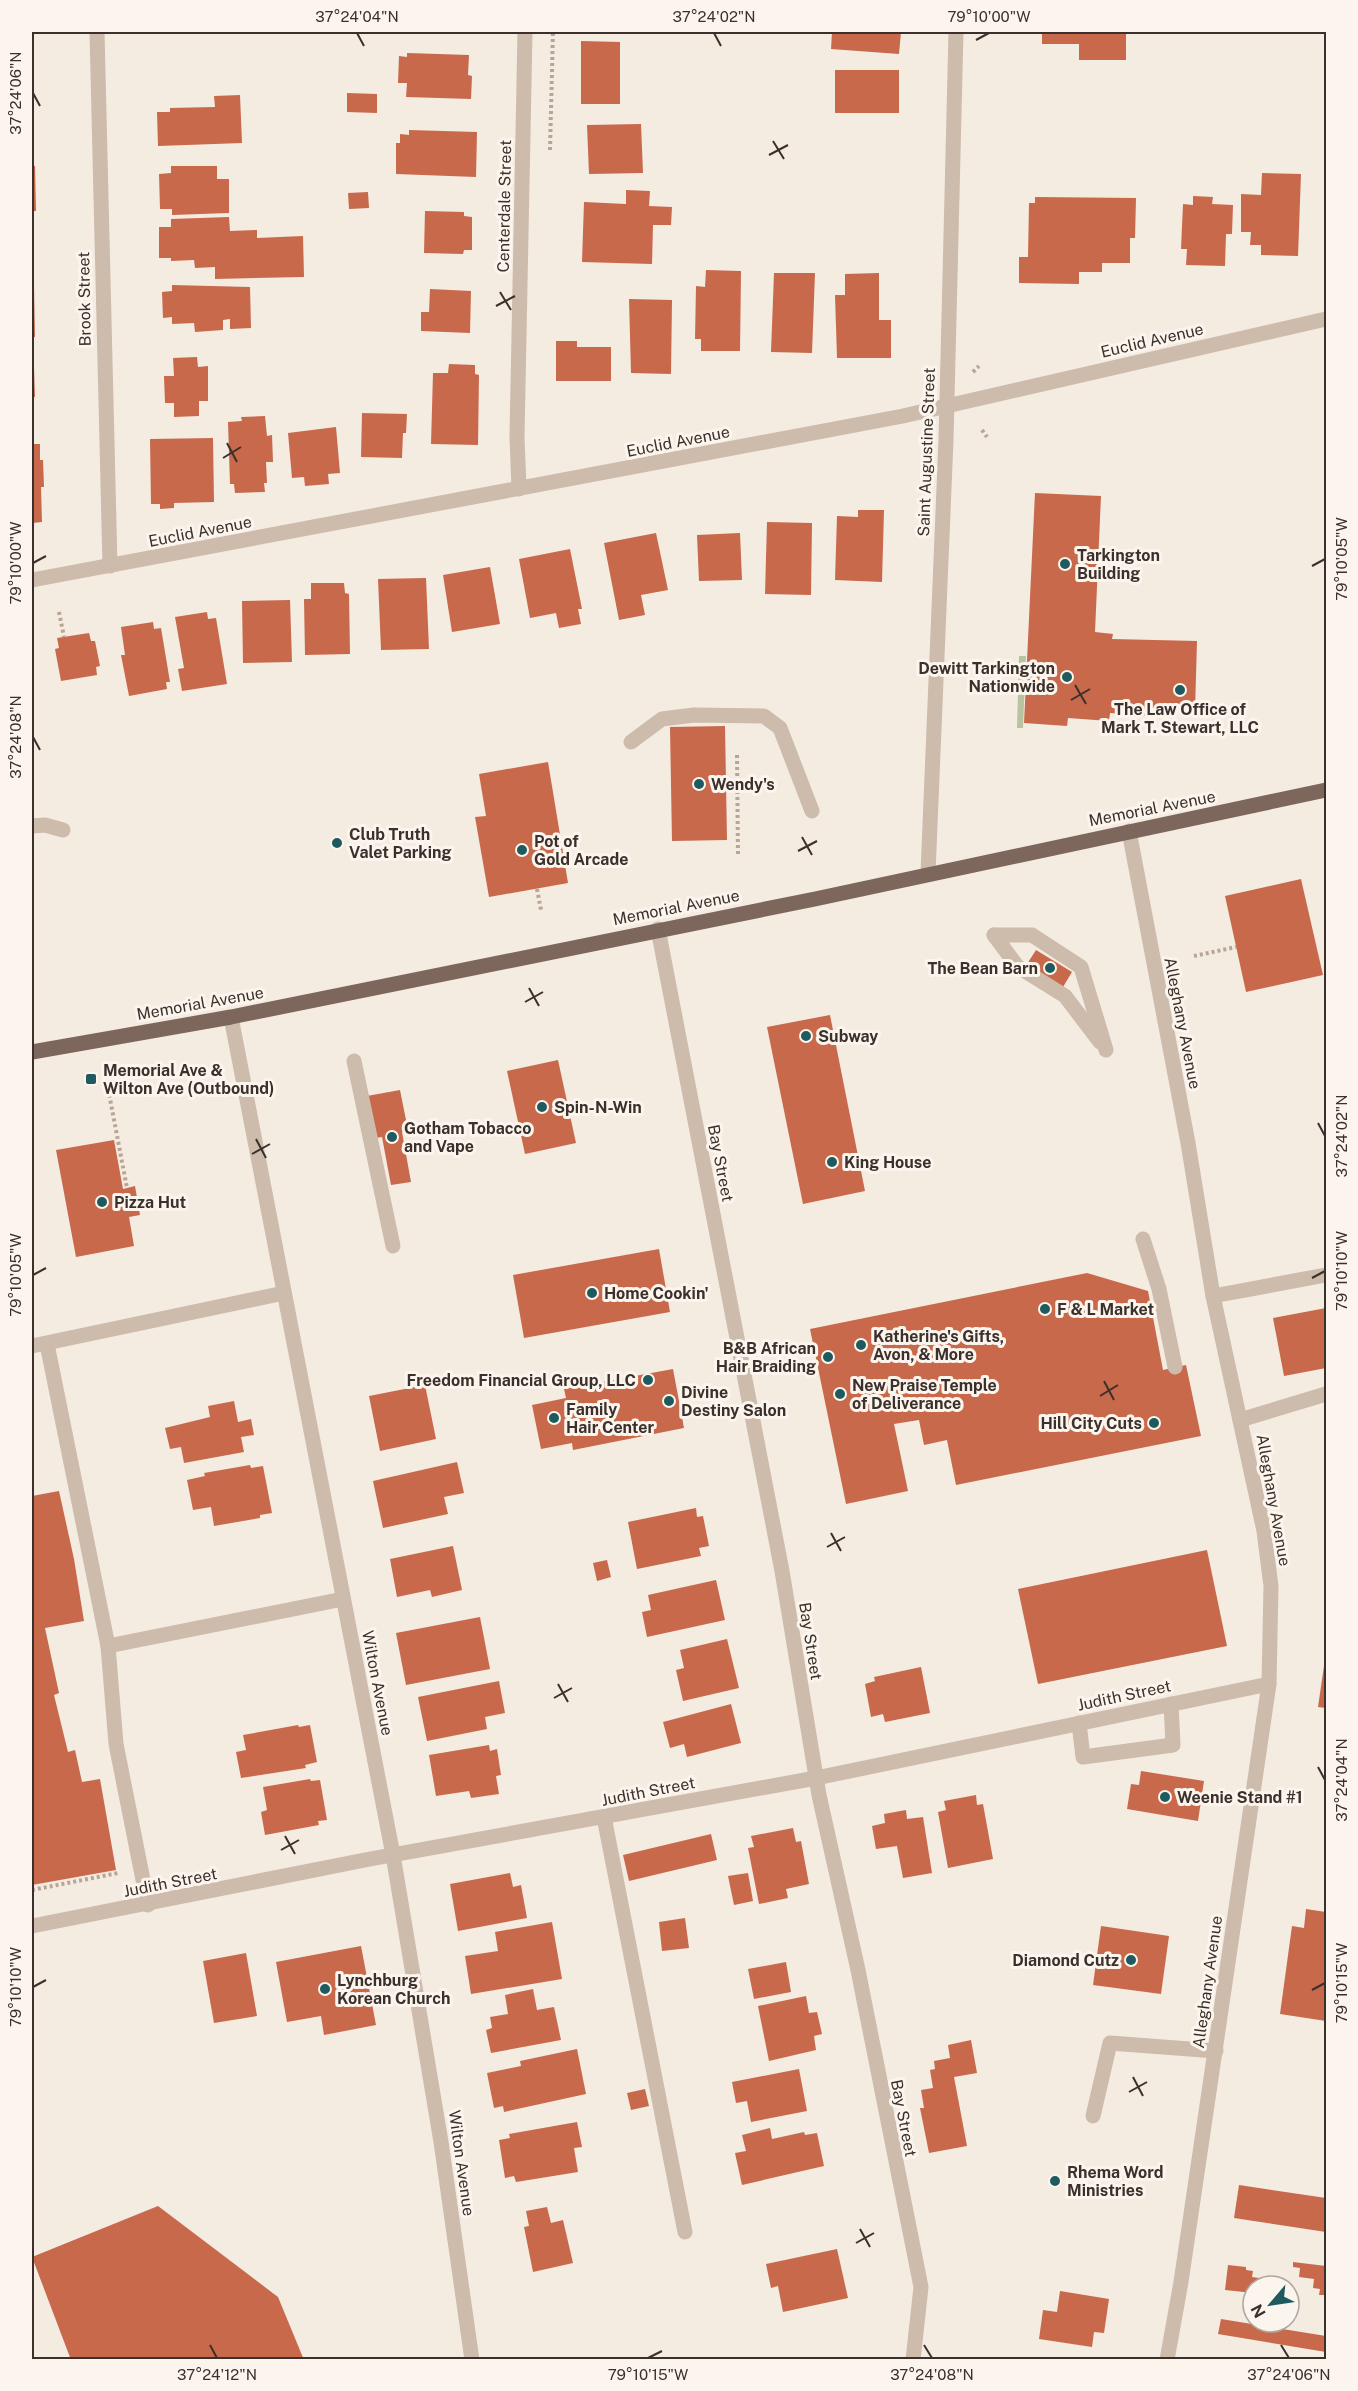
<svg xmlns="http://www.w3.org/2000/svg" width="1358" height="2391" viewBox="0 0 1358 2391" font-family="'Public Sans',sans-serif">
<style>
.green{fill:#b8c4a0}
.building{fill:#c8694b}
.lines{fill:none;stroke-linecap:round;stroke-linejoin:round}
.path{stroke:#b9a596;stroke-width:4;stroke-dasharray:3 3;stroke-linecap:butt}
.minor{stroke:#cdbbac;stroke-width:15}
.major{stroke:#7d675c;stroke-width:15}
.ticks{fill:none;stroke:#3b302b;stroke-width:2}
.poi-dot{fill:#1f5a5e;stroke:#fbf5ee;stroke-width:2}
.labels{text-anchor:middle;stroke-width:6;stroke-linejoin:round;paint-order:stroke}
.street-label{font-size:16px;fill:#3b302b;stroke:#fbf5ee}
.poi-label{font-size:16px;font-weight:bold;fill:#3b302b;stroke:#fbf5ee;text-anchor:start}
.neatline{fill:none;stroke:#3b302b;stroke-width:2}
.ticks-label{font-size:15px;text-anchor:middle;fill:#3b302b}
</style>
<rect width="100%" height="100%" fill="#f4ebe1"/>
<polygon class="green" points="1019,656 1026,656 1023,728 1017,728"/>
<g class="building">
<polygon points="832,32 901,32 899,54 831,49"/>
<polygon points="1042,32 1126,32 1126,60 1079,60 1079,44 1042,44"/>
<polygon points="581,41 620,42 620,104 581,104"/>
<polygon points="407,53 469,55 468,75 472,76 471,99 406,97 407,83 398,83 399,56 407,57"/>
<rect x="835" y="70" width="64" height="43"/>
<polygon points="347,93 377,94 377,113 347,112"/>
<polygon points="240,95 242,143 158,146 157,112 170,112 170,108 215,107 214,96"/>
<polygon points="641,124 643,173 589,174 587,125"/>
<polygon points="409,130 477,132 476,177 396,174 396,143 400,143 400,134 409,135"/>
<polygon points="32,166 35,166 36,211 32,211"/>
<polygon points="171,166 217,166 217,179 229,179 229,213 172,215 172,209 160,209 159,174 171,173"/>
<polygon points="1262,173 1301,174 1298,256 1261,255 1261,245 1250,245 1251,232 1241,232 1241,194 1261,195"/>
<polygon points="626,190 650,191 649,206 672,207 671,225 653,225 652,264 582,262 584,202 626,204"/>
<polygon points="368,192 369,208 349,209 348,193"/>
<polygon points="1193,196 1213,197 1212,204 1233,205 1232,234 1226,234 1225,266 1186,265 1187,249 1181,249 1183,204 1193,205"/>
<polygon points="1035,197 1136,198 1135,238 1130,238 1130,263 1102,263 1102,272 1079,272 1079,284 1019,283 1019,257 1028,257 1029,203 1035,203"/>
<polygon points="425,211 464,212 464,216 472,217 472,250 464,250 463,254 424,253"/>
<polygon points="229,217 230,231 257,230 257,238 303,236 304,277 215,279 215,267 195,268 194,260 171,261 171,258 159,258 159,227 171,227 171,219"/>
<polygon points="706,270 741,271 740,351 701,351 701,339 695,339 696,286 705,287"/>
<polygon points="774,273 815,273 812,353 771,352"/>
<polygon points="879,273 879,320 891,320 891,358 837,358 835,295 845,295 845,274"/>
<polygon points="172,285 250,287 251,328 230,329 230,319 223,320 223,330 195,332 194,323 172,324 172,317 163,318 162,292 172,291"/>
<polygon points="32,286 34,286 35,337 32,337"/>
<polygon points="430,289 471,291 470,333 421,331 421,312 429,312"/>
<polygon points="629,299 672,300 671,374 631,373"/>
<polygon points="556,341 577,341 577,347 611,347 611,381 556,381"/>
<polygon points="197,357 198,367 208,366 208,401 199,401 199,416 174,417 174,403 165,403 164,376 174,376 173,358"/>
<polygon points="449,364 475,365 475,374 479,375 478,445 431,444 433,373 448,373"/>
<polygon points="32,368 34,368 35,397 32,397"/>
<polygon points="362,413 407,414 406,433 403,433 402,458 361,457"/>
<polygon points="265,416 267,436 272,435 273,462 266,462 267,483 264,483 265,492 235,493 234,484 230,484 228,422 242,421 241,417"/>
<polygon points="336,427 340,473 328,474 329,484 305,486 304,477 292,478 288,433"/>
<polygon points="213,438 214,502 174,503 174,508 160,509 160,504 151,504 150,439"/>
<polygon points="32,444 40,444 40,460 43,460 44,487 41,487 42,522 32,523"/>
<polygon points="1035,493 1101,496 1095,632 1113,634 1112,639 1197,641 1195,711 1152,708 1151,716 1110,713 1109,721 1068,718 1067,726 1024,723"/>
<polygon points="858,510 884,510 882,582 835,580 837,516 858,517"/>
<polygon points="767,522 812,523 811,595 765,594"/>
<polygon points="656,533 668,590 641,595 645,615 619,620 604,543"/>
<polygon points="740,533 742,580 699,581 697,535"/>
<polygon points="570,549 582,609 578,609 581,624 559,628 556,613 530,618 519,559"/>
<polygon points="490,567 500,624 452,632 443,575"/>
<polygon points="426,578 429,649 381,650 378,579"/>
<polygon points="311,583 344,583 345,593 349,594 350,654 305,655 304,599 311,599"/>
<polygon points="290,600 292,662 243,663 242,601"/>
<polygon points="207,612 208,619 216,618 227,684 182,691 178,669 184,668 175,617"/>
<polygon points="153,622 154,629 161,628 170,682 166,682 167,689 129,696 121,655 125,655 121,627"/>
<polygon points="89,633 91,641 95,641 100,666 96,667 97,675 61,681 55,649 59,648 57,638"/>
<polygon points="725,726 727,840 672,841 670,727"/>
<polygon points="548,762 568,883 489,897 475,817 486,816 479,774"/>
<polygon points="1301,879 1323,975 1246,992 1225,896"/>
<polygon points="1036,950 1072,972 1063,987 1027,964"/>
<polygon points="830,1015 865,1191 803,1204 767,1027"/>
<polygon points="558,1060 576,1143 525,1154 507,1071"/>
<polygon points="400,1090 408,1130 402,1132 411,1182 391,1185 382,1137 376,1138 367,1096"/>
<polygon points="114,1140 123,1189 135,1186 140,1215 129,1217 134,1246 76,1257 56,1150"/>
<polygon points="659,1249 670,1312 524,1338 513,1275"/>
<polygon points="1087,1273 1148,1291 1163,1370 1186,1365 1201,1436 956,1485 947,1440 924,1445 919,1420 894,1424 908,1491 846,1504 810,1329"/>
<polygon points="1326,1308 1326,1368 1284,1376 1273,1318"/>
<polygon points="673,1369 684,1428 573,1450 572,1443 541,1449 532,1405 566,1398 564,1389"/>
<polygon points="425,1385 436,1439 380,1451 369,1396"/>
<polygon points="234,1401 238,1422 251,1419 254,1435 241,1437 244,1452 184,1463 181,1447 170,1449 165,1428 210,1417 208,1406"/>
<polygon points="457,1462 464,1493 444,1497 448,1514 383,1528 373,1481"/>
<polygon points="250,1465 251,1468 263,1466 272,1513 260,1515 260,1518 214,1526 211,1507 193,1510 187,1480 205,1476 204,1473"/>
<polygon points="59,1491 74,1559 84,1621 45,1628 59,1693 54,1695 68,1752 75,1750 82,1782 100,1779 116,1870 32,1885 32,1496"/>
<polygon points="696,1508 697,1517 703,1516 709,1546 699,1548 701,1556 637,1569 628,1522"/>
<polygon points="453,1546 462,1590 432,1597 430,1590 397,1597 390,1559"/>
<polygon points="1207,1550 1227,1646 1038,1684 1018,1589"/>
<polygon points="607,1560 611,1577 597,1581 593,1563"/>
<polygon points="716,1580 725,1620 647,1637 642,1612 651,1610 648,1595"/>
<polygon points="480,1617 490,1669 406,1685 396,1633"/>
<polygon points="727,1639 739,1688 683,1701 676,1670 684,1668 680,1650"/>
<polygon points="1325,1659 1326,1659 1326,1708 1318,1707"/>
<polygon points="921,1667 930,1713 885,1722 883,1714 871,1717 865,1684 875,1681 874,1677"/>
<polygon points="499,1681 505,1713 485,1717 487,1729 427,1741 418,1697"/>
<polygon points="731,1704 741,1743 687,1757 684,1744 670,1748 663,1722"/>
<polygon points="298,1725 299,1727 310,1725 317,1762 305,1765 306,1768 241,1778 236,1752 246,1750 243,1735"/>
<polygon points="489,1745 490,1751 497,1749 501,1775 496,1776 499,1794 471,1798 469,1791 436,1796 429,1755"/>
<polygon points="1141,1771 1204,1781 1198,1821 1127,1809 1131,1784 1139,1785"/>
<polygon points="310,1779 311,1781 320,1780 327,1820 318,1821 319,1825 265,1835 261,1812 267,1810 263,1787"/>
<polygon points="976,1795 977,1805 983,1804 993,1859 948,1868 938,1812 946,1810 944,1801"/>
<polygon points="906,1810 907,1819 923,1817 932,1873 903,1878 897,1846 876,1849 872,1826 885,1823 884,1814"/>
<polygon points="793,1828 796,1842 801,1841 809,1884 786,1889 788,1898 759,1904 748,1848 754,1847 751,1836"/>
<polygon points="711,1834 717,1860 629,1881 623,1855"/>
<polygon points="510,1873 513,1887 521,1885 527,1918 458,1931 450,1884"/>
<polygon points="748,1873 753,1901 734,1905 728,1876"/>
<polygon points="1306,1909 1326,1912 1326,2021 1280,2014 1292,1926 1304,1928"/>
<polygon points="685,1918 689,1948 662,1951 659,1922"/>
<polygon points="552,1922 562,1979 471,1994 465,1956 498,1951 495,1932"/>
<polygon points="1101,1926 1169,1936 1161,1994 1093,1985"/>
<polygon points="361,1946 376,2025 324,2035 321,2016 287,2022 276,1962"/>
<polygon points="246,1953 257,2016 214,2023 203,1961"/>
<polygon points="786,1962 791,1992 754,1999 748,1969"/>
<polygon points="533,1989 537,2010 554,2007 561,2040 491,2053 486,2030 492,2028 490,2017 508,2014 505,1995"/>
<polygon points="806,1996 809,2013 817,2012 822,2034 814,2036 816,2050 769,2061 758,2006"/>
<polygon points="971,2040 977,2073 954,2077 967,2146 929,2153 920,2108 924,2108 921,2090 933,2088 930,2070 935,2069 934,2061 950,2058 948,2045"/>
<polygon points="577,2049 586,2094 504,2112 503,2106 494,2108 487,2073 521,2066 520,2061"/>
<polygon points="799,2069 807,2111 751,2122 747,2101 736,2103 732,2082"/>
<polygon points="645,2089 649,2106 631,2110 627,2093"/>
<polygon points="577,2122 582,2147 574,2148 578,2172 516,2182 514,2176 505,2178 499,2140 510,2138 509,2134"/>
<polygon points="770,2128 772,2139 804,2132 805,2135 817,2133 824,2166 742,2185 735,2153 746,2151 742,2135"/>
<polygon points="1239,2185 1326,2198 1326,2232 1234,2218"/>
<polygon points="158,2206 278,2297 304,2360 71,2360 32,2257"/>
<polygon points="547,2207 551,2223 563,2220 573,2263 533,2272 524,2227 529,2226 526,2211"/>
<polygon points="837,2249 848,2298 783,2312 778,2286 771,2288 766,2264"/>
<polygon points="1293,2262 1326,2266 1326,2295 1319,2295 1320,2289 1313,2288 1314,2279 1299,2277 1300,2268 1293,2267"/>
<polygon points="1228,2265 1246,2267 1246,2270 1253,2271 1252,2277 1259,2278 1258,2286 1253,2286 1253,2293 1225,2290"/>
<polygon points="1060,2291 1109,2299 1104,2333 1094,2332 1092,2347 1039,2339 1043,2310 1057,2312"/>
<polygon points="1221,2319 1326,2336 1326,2352 1218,2334"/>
</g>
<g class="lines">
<g class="path">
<polyline points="550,150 553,32"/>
<polyline points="973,372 979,366"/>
<polyline points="982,430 987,437"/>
<polyline points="59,612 64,637"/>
<polyline points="737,755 738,856"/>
<polyline points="537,889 541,910"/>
<polyline points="1194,956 1236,947"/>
<polyline points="107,1083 127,1188"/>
<polyline points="32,1890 118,1873"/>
</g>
<g class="minor">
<polyline points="97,32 110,566"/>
<polyline points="519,489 517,437 525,32"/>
<polyline points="32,580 903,416 1326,319"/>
<polyline points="631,742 662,719 694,715 764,716 780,728 812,811"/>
<polyline points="32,826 45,825 63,830"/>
<polyline points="1129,831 1188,1143 1213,1296 1264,1531 1271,1586 1269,1684 1181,2282 1167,2360"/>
<polyline points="928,873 946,440 956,32"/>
<polyline points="658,929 782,1571 819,1795 858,1970 921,2287 913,2360"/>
<polyline points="994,935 1032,935 1081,967 1106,1050"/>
<polyline points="994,935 1017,966 1065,996 1100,1042"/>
<polyline points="231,1017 393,1855 441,2142 472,2360"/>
<polyline points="354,1061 393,1246"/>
<polyline points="1143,1239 1159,1289 1175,1367"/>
<polyline points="1213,1296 1326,1275"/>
<polyline points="47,1344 108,1646 116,1744 148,1905"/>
<polyline points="32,1346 284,1293"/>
<polyline points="1240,1420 1326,1394"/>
<polyline points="108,1646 343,1599"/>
<polyline points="1079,1723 1083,1757 1173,1745 1171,1704"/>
<polyline points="604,1817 685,2232"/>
<polyline points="32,1926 370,1859 816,1778 1269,1684"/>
<polyline points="1093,2116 1110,2043 1216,2051"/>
</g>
<polyline class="major" points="32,1052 231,1017 815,899 1326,790"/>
</g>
<path class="ticks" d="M357 33 364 46M714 33 721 46M976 40 989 33M33 93 40 106M773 141 784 159M769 155 788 145M500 292 511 310M496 306 515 296M227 443 237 462M223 458 241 447M33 563 46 556M1312 566 1325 559M1075 685 1086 704M1071 700 1090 689M33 737 40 750M802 837 812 855M798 851 817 841M529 988 539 1006M525 1002 543 992M1318 1123 1325 1136M256 1139 266 1158M252 1154 270 1144M33 1275 46 1268M1312 1278 1325 1271M1104 1381 1114 1400M1100 1396 1118 1385M831 1533 841 1551M827 1547 845 1537M558 1684 568 1702M554 1698 572 1688M1318 1767 1325 1780M285 1836 295 1854M281 1850 299 1840M33 1987 46 1980M1312 1990 1325 1983M1133 2077 1143 2096M1129 2092 1147 2082M860 2229 870 2247M856 2243 874 2233M210 2345 217 2358M924 2345 932 2358M1281 2345 1289 2358M648 2358 662 2351"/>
<g class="poi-dot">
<circle cx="1065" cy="564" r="6"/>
<circle cx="1067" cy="677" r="6"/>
<circle cx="1180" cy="690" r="6"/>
<circle cx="699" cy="784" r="6"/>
<circle cx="337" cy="843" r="6"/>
<circle cx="522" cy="850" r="6"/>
<circle cx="1050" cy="968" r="6"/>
<circle cx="806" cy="1036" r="6"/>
<rect x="85" y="1073" width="12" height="12" rx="3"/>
<circle cx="542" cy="1107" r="6"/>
<circle cx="392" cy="1137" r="6"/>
<circle cx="832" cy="1162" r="6"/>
<circle cx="102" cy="1202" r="6"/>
<circle cx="592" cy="1293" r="6"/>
<circle cx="1045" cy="1309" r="6"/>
<circle cx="861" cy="1345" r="6"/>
<circle cx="828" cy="1357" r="6"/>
<circle cx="648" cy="1380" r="6"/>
<circle cx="840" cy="1394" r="6"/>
<circle cx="669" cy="1401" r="6"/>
<circle cx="554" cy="1418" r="6"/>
<circle cx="1154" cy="1423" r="6"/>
<circle cx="1165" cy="1797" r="6"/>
<circle cx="1131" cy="1960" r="6"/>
<circle cx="325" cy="1989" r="6"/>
<circle cx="1055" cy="2181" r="6"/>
</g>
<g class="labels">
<g class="street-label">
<text transform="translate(504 206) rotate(-89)" y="6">Centerdale Street</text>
<text transform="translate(84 299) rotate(-91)" y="6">Brook Street</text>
<text transform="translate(1152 340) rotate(-13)" y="6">Euclid Avenue</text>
<text transform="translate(678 441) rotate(-11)" y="6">Euclid Avenue</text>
<text transform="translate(926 452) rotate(-88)" y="6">Saint Augustine Street</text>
<text transform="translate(200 531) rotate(-11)" y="6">Euclid Avenue</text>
<text transform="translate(1152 808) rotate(-11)" y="6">Memorial Avenue</text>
<text transform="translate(676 907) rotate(-11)" y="6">Memorial Avenue</text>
<text transform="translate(200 1003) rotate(-10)" y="6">Memorial Avenue</text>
<text transform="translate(1183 1023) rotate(79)" y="6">Alleghany Avenue</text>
<text transform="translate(721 1163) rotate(79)" y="6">Bay Street</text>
<text transform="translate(1274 1500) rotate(80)" y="6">Alleghany Avenue</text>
<text transform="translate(811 1641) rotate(81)" y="6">Bay Street</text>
<text transform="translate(378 1683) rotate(79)" y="6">Wilton Avenue</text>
<text transform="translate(1124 1695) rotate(-12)" y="6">Judith Street</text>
<text transform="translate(648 1791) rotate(-11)" y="6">Judith Street</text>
<text transform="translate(170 1882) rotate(-11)" y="6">Judith Street</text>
<text transform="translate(1207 1982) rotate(-82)" y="6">Alleghany Avenue</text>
<text transform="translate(904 2118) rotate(79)" y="6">Bay Street</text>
<text transform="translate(462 2163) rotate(82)" y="6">Wilton Avenue</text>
</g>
<g class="poi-label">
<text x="1077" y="561">Tarkington<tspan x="1077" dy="18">Building</tspan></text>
<text x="1055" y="674" text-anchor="end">Dewitt Tarkington<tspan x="1055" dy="18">Nationwide</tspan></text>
<text x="1180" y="715" text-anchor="middle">The Law Office of<tspan x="1180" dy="18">Mark T. Stewart, LLC</tspan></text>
<text x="711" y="790">Wendy's</text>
<text x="349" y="840">Club Truth<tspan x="349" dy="18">Valet Parking</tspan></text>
<text x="534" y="847">Pot of<tspan x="534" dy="18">Gold Arcade</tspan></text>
<text x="1038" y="974" text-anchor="end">The Bean Barn</text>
<text x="818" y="1042">Subway</text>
<text x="103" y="1076">Memorial Ave &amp;<tspan x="103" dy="18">Wilton Ave (Outbound)</tspan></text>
<text x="554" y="1113">Spin-N-Win</text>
<text x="404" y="1134">Gotham Tobacco<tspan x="404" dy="18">and Vape</tspan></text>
<text x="844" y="1168">King House</text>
<text x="114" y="1208">Pizza Hut</text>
<text x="604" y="1299">Home Cookin'</text>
<text x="1057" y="1315">F &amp; L Market</text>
<text x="873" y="1342">Katherine's Gifts,<tspan x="873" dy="18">Avon, &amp; More</tspan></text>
<text x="816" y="1354" text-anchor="end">B&amp;B African<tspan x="816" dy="18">Hair Braiding</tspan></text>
<text x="636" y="1386" text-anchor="end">Freedom Financial Group, LLC</text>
<text x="852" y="1391">New Praise Temple<tspan x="852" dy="18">of Deliverance</tspan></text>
<text x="681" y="1398">Divine<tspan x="681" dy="18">Destiny Salon</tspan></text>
<text x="566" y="1415">Family<tspan x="566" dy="18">Hair Center</tspan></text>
<text x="1142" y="1429" text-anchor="end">Hill City Cuts</text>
<text x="1177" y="1803">Weenie Stand #1</text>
<text x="1119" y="1966" text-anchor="end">Diamond Cutz</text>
<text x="337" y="1986">Lynchburg<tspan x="337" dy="18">Korean Church</tspan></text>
<text x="1067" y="2178">Rhema Word<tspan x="1067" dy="18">Ministries</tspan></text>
</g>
</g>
<rect width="1358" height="2391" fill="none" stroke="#fbf5ee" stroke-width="66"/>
<g transform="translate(1271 2304) rotate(241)"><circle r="28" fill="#fbf5ee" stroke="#aea6a0" stroke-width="1.5"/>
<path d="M0-4.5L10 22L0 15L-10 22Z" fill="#1f5a5e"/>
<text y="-9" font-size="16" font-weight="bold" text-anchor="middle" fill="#3b302b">N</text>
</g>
<rect x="33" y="33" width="1292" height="2325" class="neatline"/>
<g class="ticks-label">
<text x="357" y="22">37°24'04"N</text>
<text x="714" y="22">37°24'02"N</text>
<text x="989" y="22">79°10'00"W</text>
<text transform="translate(16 93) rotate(-90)" y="5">37°24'06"N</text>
<text transform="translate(1342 559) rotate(-90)" y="5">79°10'05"W</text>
<text transform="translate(16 563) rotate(-90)" y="5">79°10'00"W</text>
<text transform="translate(16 737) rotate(-90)" y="5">37°24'08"N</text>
<text transform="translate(1342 1136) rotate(-90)" y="5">37°24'02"N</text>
<text transform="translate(1342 1271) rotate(-90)" y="5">79°10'10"W</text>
<text transform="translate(16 1275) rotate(-90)" y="5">79°10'05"W</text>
<text transform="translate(1342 1780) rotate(-90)" y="5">37°24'04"N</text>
<text transform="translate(1342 1983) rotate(-90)" y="5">79°10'15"W</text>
<text transform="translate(16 1987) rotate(-90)" y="5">79°10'10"W</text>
<text x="217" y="2380">37°24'12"N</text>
<text x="648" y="2380">79°10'15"W</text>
<text x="932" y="2380">37°24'08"N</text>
<text x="1289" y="2380">37°24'06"N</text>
</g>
</svg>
